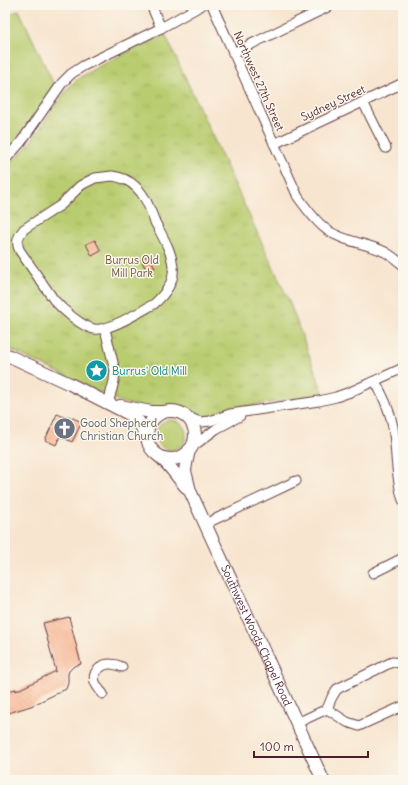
<svg xmlns="http://www.w3.org/2000/svg" width="408" height="785" viewBox="0 0 408 785" font-family="Delius,sans-serif">
<style>
.green{fill:#b9cc6f;stroke:#82764d}
.park{fill:url(#park-tufts);stroke:#82764d}
.building{fill:url(#building-back-hatch)}
.lines{fill:none;stroke-linecap:round;stroke-linejoin:round}
.minor-casing{stroke:#643d44;stroke-width:11}
.major-casing{stroke:#643d44;stroke-width:14}
.minor{stroke:#fff;stroke-width:9}
.major{stroke:#fff;stroke-width:12}
.labels{text-anchor:middle;stroke-width:3;stroke-linejoin:round;paint-order:stroke}
.street-label{font-size:11px;fill:#4a1f2b;stroke:#fbf7ec}
.park-label{font-size:11px;fill:#6b533f;stroke:#fbf7ec}
.culture-label{font-size:11px;fill:#0d838f;stroke:#fbf7ec;text-anchor:start}
.worship-label{font-size:11px;fill:#5b616d;stroke:#fbf7ec;text-anchor:start}
</style>
<defs>
<pattern id="park-tufts" width="24" height="20" patternUnits="userSpaceOnUse"><rect width="24" height="20" fill="#b9cc6f"/><path d="M3 7l-1-3M5 7V3M7 7l1-3M15 17l-1-3M17 17v-4M19 17l1-3" fill="none" stroke="#a1af60"/></pattern>
<pattern id="building-back-hatch" width="6" height="6" patternUnits="userSpaceOnUse"><rect width="6" height="6" fill="#faaf8a"/><path d="M-1 5l2 2M0 0l6 6M5-1l2 2" fill="none" stroke="#d89677"/></pattern>
</defs>
<rect width="100%" height="100%" fill="#fbf7ec"/>
<filter id="ink" filterUnits="userSpaceOnUse"><feTurbulence type="fractalNoise" baseFrequency=".025" numOctaves="2"/><feDisplacementMap in="SourceGraphic" scale="8" xChannelSelector="R" yChannelSelector="G"/><feConvolveMatrix kernelMatrix="1 2 1 2 8 2 1 2 1" color-interpolation-filters="sRGB"/></filter>
<filter id="wash" filterUnits="userSpaceOnUse"><feTurbulence type="fractalNoise" baseFrequency=".012" numOctaves="4" result="noise"/><feDisplacementMap in="SourceGraphic" scale="16" xChannelSelector="R" yChannelSelector="G"/><feGaussianBlur stdDeviation="0.9" result="paint"/><feColorMatrix in="noise" values="0 0 0 0 0 0 0 0 0 0 0 0 0 0 0 0 0 1.4 0 .05"/><feComposite in="paint" operator="in"/></filter>
<g filter="url(#wash)">
<rect width="100%" height="100%" fill="#f7e5cf"/>
<g class="green">
<polygon points="19,10 55,87 47,97 39,111 5,155 5,17"/>
<circle cx="171" cy="435" r="15"/>
</g>
<path class="park" d="M165 34 289 301 324 395 255 405 202 419 187 413 172 409H155L123 403 5 347V168C18 156 29 145 39 130 50 114 60 96 73 83 82 75 94 69 104 64 124 53 144 44 165 34Z"/>
<g id="blocks">
<g class="building">
<polygon points="95,240 101,251 92,256 86,244"/>
<polygon points="149,255 155,268 147,272 141,259"/>
<polygon points="57,414 67,418 68,416 82,422 72,442 60,436 56,445 45,440"/>
<polygon points="69,617 81,664 74,666 69,671 68,674 68,683 66,689 31,706 5,714 5,692 16,689 16,691 56,671 43,623"/>
</g>
</g>
</g>
<g filter="url(#ink)">
<use href="#blocks" fill-opacity="0" stroke="#643d44" stroke-width="1"/>
<g class="lines">
<defs>
<g id="minor">
<polyline points="151,5 161,28"/>
<path d="M212 5 298 197C306 208 315 221 327 230 344 242 367 243 385 252 392 256 397 260 403 265"/>
<polyline points="233,53 332,5"/>
<polyline points="363,102 386,148"/>
<polyline points="274,144 403,83"/>
<polyline points="5,160 21,142 62,83 71,74 83,66 161,28 202,5"/>
<path d="M112 176C121 177 129 180 136 187 146 196 150 210 155 222 162 236 172 251 173 267 175 281 164 295 154 304 141 311 108 332 94 329 82 327 62 309 54 300L20 251C15 243 18 236 24 229L61 205 80 186 85 183 95 178Z"/>
<polyline points="105,329 115,371 114,381 108,404"/>
<path d="M375 381C383 396 390 410 393 427 397 451 395 476 403 500"/>
<polyline points="185,415 195,420 202,422 210,421 230,414 319,401 336,397 350,392 403,368"/>
<polyline points="192,447 216,429 240,416"/>
<polyline points="205,524 296,481"/>
<polyline points="373,573 403,558"/>
<path d="M103 694C95 685 89 675 101 667 103 665 106 664 110 664 114 664 118 665 122 667"/>
<polyline points="327,709 347,722 359,726 403,706"/>
<polyline points="297,723 327,709 332,697 337,689 392,662 402,663 403,664"/>
</g>
<g id="major">
<polyline points="5,354 70,384 129,414 139,422 147,438"/>
<polyline points="120,406 151,412 162,412"/>
<circle cx="171" cy="435" r="24"/>
<path id="s1" d="M189 450 186 464 185 471 190 491 323 780"/>
<path d="M159 456C171 466 178 479 189 490"/>
</g>
</defs>
<use href="#minor" class="minor-casing"/>
<use href="#major" class="major-casing"/>
<use href="#minor" class="minor"/>
<use href="#major" class="major"/>
</g>
</g>
<defs>
<symbol id="sight-disc" viewBox="-11 -11 22 22"><circle r="9.5" fill="#0f9aa8" stroke="#fbf7ec"/><path d="M0-6L1.8-2.2L6-1.7L2.9 1.2L3.7 5.4L0 3.3L-3.7 5.4L-2.9 1.2L-6-1.7L-1.8-2.2Z" fill="#fff"/></symbol>
<symbol id="church-disc" viewBox="-11 -11 22 22"><circle r="9.5" fill="#6b7280" stroke="#fbf7ec"/><path d="M-1.2-6h2.4v3.5h3.3v2.4h-3.3V6h-2.4V-.1h-3.3v-2.4h3.3Z" fill="#fff"/></symbol>
</defs>
<g fill-rule="evenodd">
<use href="#sight-disc" x="84" y="358" width="25" height="25"/>
<use href="#church-disc" x="52" y="416" width="25" height="25"/>
</g>
<g class="labels">
<g class="street-label">
<text transform="translate(259 81) rotate(66)" y="4">Northwest 27th Street</text>
<text transform="translate(333 103) rotate(-25)" y="4">Sydney Street</text>
<text dy="4" stroke="none"><textPath href="#s1" startOffset="201">Southwest Woods Chapel Road</textPath></text>
</g>
<g class="park-label">
<text x="132" y="264">Burrus Old<tspan x="132" dy="13">Mill Park</tspan></text>
</g>
<g class="culture-label">
<text x="112" y="375">Burrus' Old Mill</text>
</g>
<g class="worship-label">
<text x="80" y="427">Good Shepherd<tspan x="80" dy="13">Christian Church</tspan></text>
</g>
</g>
<rect width="408" height="785" fill="none" stroke="#fbf7ec" stroke-width="20"/>
<path d="M254 751v6h114v-6" fill="none" stroke="#4a1f2b" stroke-width="2"/>
<text x="260" y="751" font-size="12" fill="#4a1f2b" stroke="#fbf7ec" stroke-width="3" paint-order="stroke">100 m</text>
</svg>
